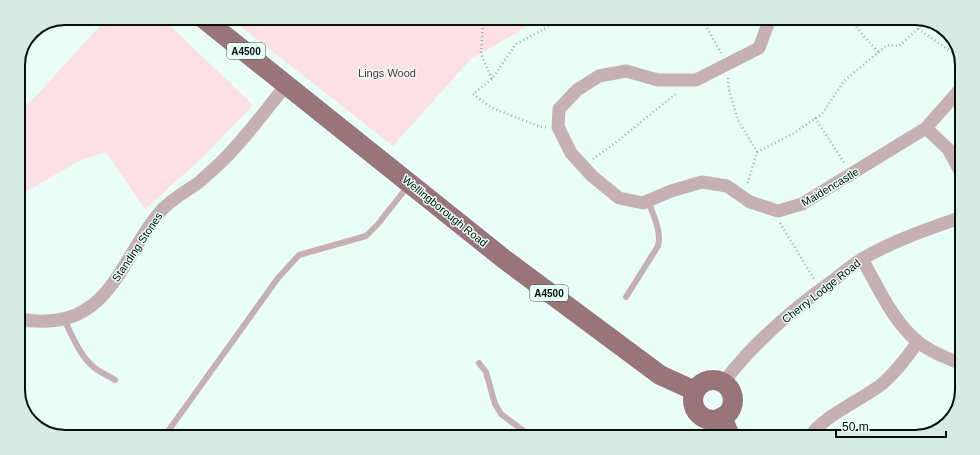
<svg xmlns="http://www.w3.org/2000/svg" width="980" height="455" viewBox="0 0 980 455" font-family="Helvetica,sans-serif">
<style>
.green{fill:#fde0e5}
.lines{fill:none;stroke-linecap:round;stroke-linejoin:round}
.path{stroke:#9caea8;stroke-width:2.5;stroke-dasharray:1 3;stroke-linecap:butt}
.service{stroke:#c6b0b4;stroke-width:6}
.minor{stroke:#c6b0b4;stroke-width:13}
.primary{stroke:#99747b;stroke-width:20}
.labels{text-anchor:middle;stroke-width:3;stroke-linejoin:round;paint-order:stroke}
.shield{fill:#e8fef7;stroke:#4a5752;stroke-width:1}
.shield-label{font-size:10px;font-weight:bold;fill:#060f0c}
.park-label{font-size:11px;fill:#642939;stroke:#e8fef7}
.street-label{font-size:11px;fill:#060f0c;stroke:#e8fef7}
.rim{fill:none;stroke:#060f0c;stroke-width:2}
</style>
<rect width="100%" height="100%" fill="#e8fef7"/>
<g class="green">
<polygon points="107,18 162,18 253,105 202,158 145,209 106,152 81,160 18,196 18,113 37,95"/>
<polygon points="231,19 538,20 470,60 393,146"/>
</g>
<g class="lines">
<g class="path">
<polyline points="483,20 481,54 492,79"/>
<polyline points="703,21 721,53"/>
<polyline points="851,21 878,52"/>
<polyline points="918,29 961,58"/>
<polyline points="728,78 729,90 738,120 757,152 747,185"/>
<polyline points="815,118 845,164"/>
<polyline points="546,127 541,127 492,108 473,94 492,79 516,44 561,20"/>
<polyline points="757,152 794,133 822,114 844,81 887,45 899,46 922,25 923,22"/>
<polyline points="593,159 615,143 677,93"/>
<polyline points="780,223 814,279"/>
</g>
<g class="service">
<path d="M626 297 658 246C662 232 653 214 648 201"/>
<path d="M64 319C72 336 81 358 96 369 102 373 109 376 115 380"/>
<polyline points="479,363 486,372 495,404 501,414 529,435"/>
<polyline points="166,434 278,278 299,255 366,236 378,224 408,186"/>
</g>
<g class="minor">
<polyline points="769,21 759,48 696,80 658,80 626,71 599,76 577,90 559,109 558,127 571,153 592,176 619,198 643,203 671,191 702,182 727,186 750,202 778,211 802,204 926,128 962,87"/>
<polyline points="926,128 948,149 961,173"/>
<path d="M862 259C878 287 892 320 917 341 929 351 944 357 959 363"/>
<path d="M18 319C41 323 65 323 85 310 118 291 134 241 160 212 170 200 185 192 198 183 204 178 210 172 216 167 243 142 264 112 287 84"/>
<path d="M723 383C753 343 794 308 835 279 844 272 852 265 862 259 893 241 927 229 960 218"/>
<path d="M810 437C821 417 863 399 882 384 896 372 907 357 918 342"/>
</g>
<g class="primary">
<polyline points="204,19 504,259 660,375 695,391"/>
<circle cx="713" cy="400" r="20"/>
<polyline points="722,417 730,436"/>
</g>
</g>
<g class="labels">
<g class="shield">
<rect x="227" y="43" width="38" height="16" rx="3"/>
<rect x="530" y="285" width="38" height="16" rx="3"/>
</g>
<g class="shield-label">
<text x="246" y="55">A4500</text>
<text x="549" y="297">A4500</text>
</g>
<g class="park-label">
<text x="387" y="77">Lings Wood</text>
</g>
<g class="street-label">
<text transform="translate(830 187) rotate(-31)" y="4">Maidencastle</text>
<text transform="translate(445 211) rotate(39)" y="4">Wellingborough Road</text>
<text transform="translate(137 247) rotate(-56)" y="4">Standing Stones</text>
<text transform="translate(821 291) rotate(-38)" y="4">Cherry Lodge Road</text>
</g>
</g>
<path d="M0 0H980V455H0ZM65 25H915A40 40 0 0 1 955 65V390A40 40 0 0 1 915 430H65A40 40 0 0 1 25 390V65A40 40 0 0 1 65 25Z" fill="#d6ebe4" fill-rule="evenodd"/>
<path class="rim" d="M65 25H915A40 40 0 0 1 955 65V390A40 40 0 0 1 915 430H65A40 40 0 0 1 25 390V65A40 40 0 0 1 65 25Z"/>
<path d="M836 431v6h110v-6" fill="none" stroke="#060f0c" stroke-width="2"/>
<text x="842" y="431" font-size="12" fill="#060f0c" stroke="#e8fef7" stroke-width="3" paint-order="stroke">50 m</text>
</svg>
